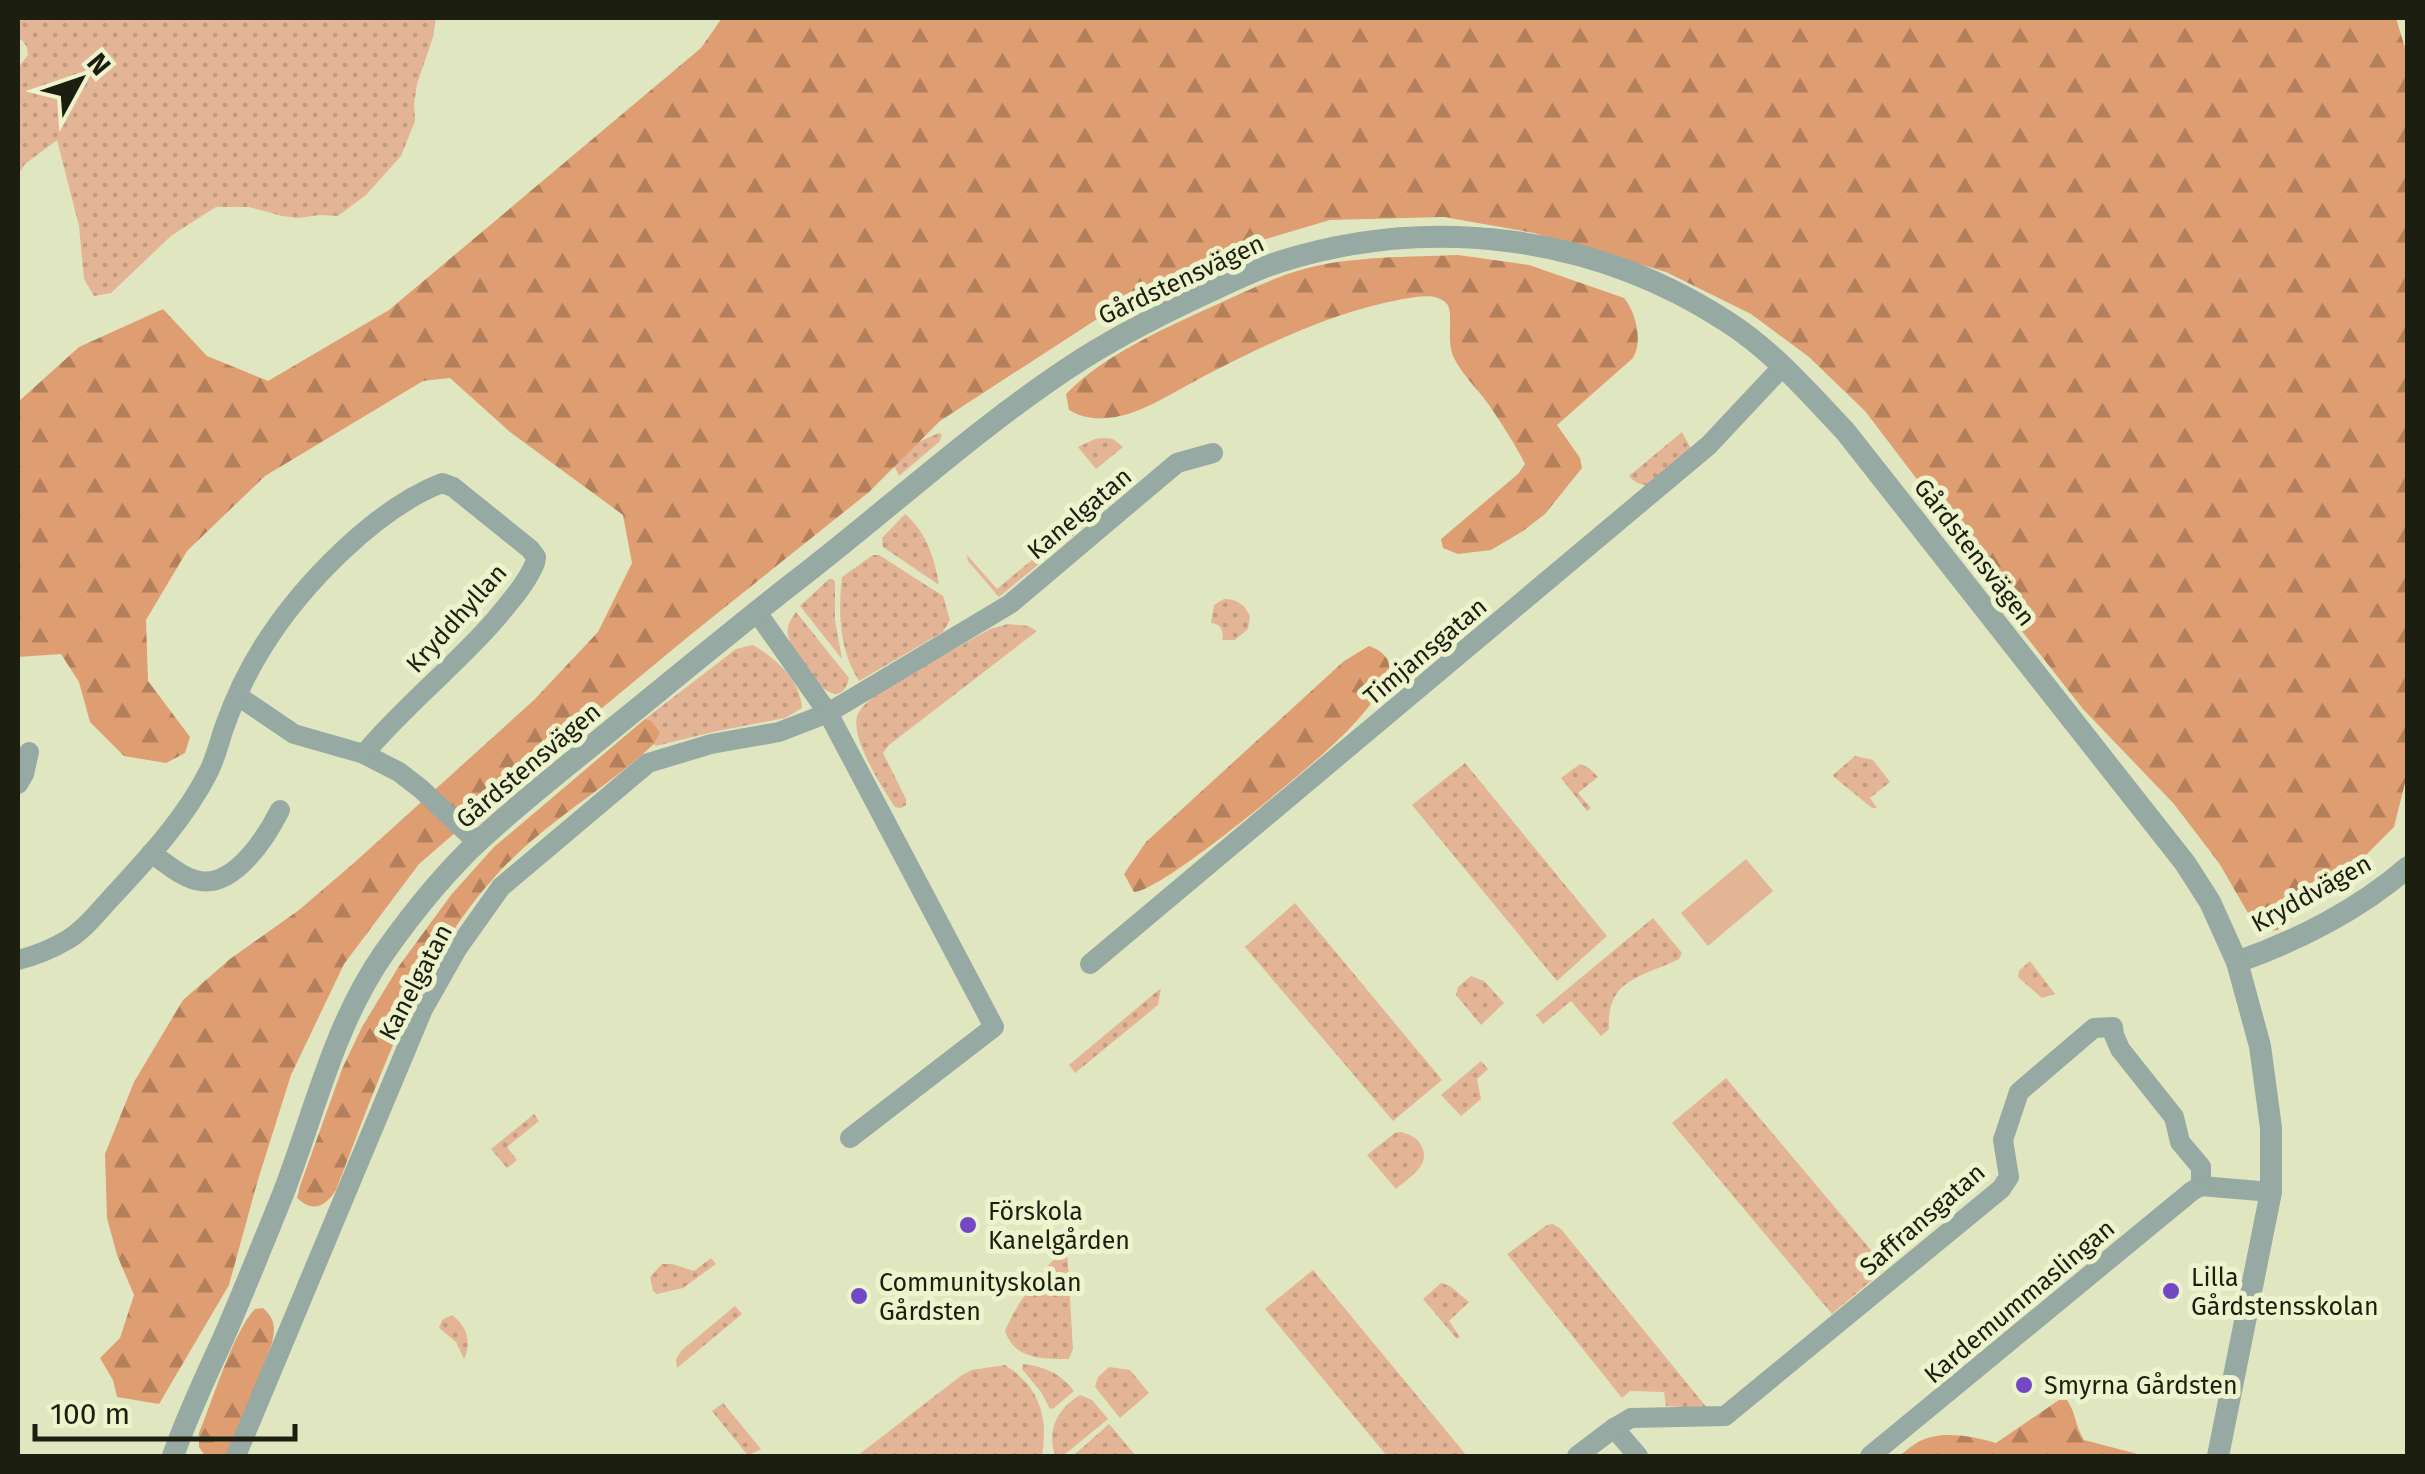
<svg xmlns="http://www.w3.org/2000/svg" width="2425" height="1474" viewBox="0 0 2425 1474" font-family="'Fira Sans',sans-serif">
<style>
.grass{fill:url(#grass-dots)}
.forest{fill:url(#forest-firs)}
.pitch{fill:#e3b596}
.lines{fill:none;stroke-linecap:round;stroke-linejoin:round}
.minor{stroke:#96a9a3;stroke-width:20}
.tertiary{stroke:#96a9a3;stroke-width:22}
.poi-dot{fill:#7249c2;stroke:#edf4cd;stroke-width:4}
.labels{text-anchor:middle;stroke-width:10;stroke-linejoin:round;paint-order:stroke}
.street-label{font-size:25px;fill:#1c1e10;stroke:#edf4cd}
.poi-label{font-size:25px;fill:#1c1e10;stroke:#edf4cd;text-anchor:start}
</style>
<defs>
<pattern id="grass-dots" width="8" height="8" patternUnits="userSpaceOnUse" patternTransform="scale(2.5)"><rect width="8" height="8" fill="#e3b596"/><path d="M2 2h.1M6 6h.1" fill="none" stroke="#c29b80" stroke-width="1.8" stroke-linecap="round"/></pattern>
<pattern id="forest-firs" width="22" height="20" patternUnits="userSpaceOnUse" patternTransform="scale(2.5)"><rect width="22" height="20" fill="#df9e71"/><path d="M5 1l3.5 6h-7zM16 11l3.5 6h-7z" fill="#b4805b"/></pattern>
</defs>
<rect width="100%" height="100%" fill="#e0e6c0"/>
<g class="grass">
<polygon points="24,18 436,18 433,37 417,84 414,104 415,121 401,156 366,195 338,216 319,215 299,218 282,216 249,207 216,207 172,235 111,293 94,296 84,279 79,226 57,140 25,164 18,175 18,68 28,55 27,47 22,40 18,39 18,23"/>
<path d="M1682 432 1690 447V452L1648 485C1640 485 1634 482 1629 476Z"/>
<polygon points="939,433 942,435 939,442 899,476 889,455"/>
<polygon points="1104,438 1113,439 1123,447 1096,469 1078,447 1095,439"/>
<polygon points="1114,492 1120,497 999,597 968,561 967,555 997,589"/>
<path d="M905 514C926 531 935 560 939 585L883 547 882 538Z"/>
<path d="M873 555H879L943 596 950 620 943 632 859 681C839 650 838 612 842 577Z"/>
<polygon points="829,579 833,579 835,582 835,620 842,659 800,606"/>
<path d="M1224 599C1237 599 1244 604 1250 616L1248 629 1235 640H1222C1225 632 1220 623 1211 623L1214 605Z"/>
<path d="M796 612 849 678C838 725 791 653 788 635 786 626 791 619 796 612Z"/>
<path d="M1008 624 1028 626 1037 631 889 745 883 753 906 799V805L901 808 895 807C883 789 848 735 858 714 862 705 873 698 880 691L990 629Z"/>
<path d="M753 645C776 659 800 679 802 708L785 718 713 732 656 746 654 744 660 731 645 719 736 649Z"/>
<polygon points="1855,756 1873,760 1890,782 1870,798 1877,808 1872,808 1834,777 1833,775"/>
<polygon points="1465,763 1607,936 1557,981 1412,805"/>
<polygon points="1580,764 1589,768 1598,777 1578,793 1591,808 1587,811 1561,778"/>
<polygon points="1295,903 1442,1080 1393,1121 1245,947"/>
<path d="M1653 918 1682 953 1679 959C1643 977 1606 978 1609 1029L1601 1036 1571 1001 1543 1024 1536 1015Z"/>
<polygon points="2030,961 2055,994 2042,998 2018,977 2019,971"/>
<polygon points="1471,976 1484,981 1504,1003 1481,1025 1456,995 1458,987"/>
<polygon points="1161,988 1158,1005 1075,1073 1069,1065"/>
<polygon points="1481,1061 1488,1069 1477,1079 1481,1099 1461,1116 1441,1095"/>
<polygon points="1726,1078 1886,1268 1832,1314 1672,1123"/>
<polygon points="534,1114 539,1121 507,1147 517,1160 507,1168 491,1149"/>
<path d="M1401 1132C1411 1135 1418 1138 1422 1147 1431 1166 1408 1178 1396 1189L1367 1155 1395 1133Z"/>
<polygon points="1553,1224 1561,1229 1708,1409 1666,1406 1664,1392 1630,1391 1622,1398 1507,1254 1547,1225"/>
<path d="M1063 1252 1067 1255 1068 1264 1073 1349 1069 1359C1043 1359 1015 1360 1005 1331 1015 1306 1042 1267 1063 1252Z"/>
<polygon points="711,1258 716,1264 683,1288 657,1294 653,1291 650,1277 662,1264 672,1264 694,1271"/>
<polygon points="1313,1270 1467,1456 1387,1456 1265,1309"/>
<polygon points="1441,1283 1450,1286 1469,1302 1449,1321 1460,1337 1457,1339 1423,1299"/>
<polygon points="735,1306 742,1314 677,1368 676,1359 681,1351"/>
<path d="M452 1315C467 1326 472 1343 464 1359L456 1342 439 1328 442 1320Z"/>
<path d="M1023 1364C1044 1366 1062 1374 1074 1391L1054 1408 1050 1409 1041 1392 1022 1369Z"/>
<path d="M1005 1365C1040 1388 1048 1416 1042 1456H857L962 1375 972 1370Z"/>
<polygon points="1109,1367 1130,1370 1149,1393 1120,1418 1095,1387 1098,1377"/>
<path d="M1080 1395 1092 1400 1108 1419 1064 1455 1055 1456C1047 1430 1056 1410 1080 1395Z"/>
<polygon points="723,1403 761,1449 749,1455 746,1453 712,1411"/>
<polygon points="1109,1424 1136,1456 1073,1456"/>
</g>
<g class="forest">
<polygon points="722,18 2396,18 2408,58 2407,775 2394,827 2358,863 2278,930 2259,932 2219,863 2174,804 2083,709 1977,574 1916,478 1865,411 1809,357 1751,314 1666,272 1534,233 1444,217 1330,220 1232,249 1094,321 940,421 869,492 689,636 538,761 419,864 344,964 291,1075 257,1183 229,1285 159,1404 117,1397 113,1380 100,1358 120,1338 134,1295 117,1255 107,1218 105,1154 134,1082 183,1000 230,959 299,910 355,862 534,700 598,632 632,563 623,515 510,432 450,378 423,381 265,476 187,551 146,620 148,681 190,737 185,753 166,763 124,756 90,722 79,682 61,654 18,657 18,402 79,347 163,309 207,356 268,381 389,310 701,48"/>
<path d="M1458 255 1529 265 1624 298C1636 312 1643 342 1633 358L1557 425 1580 458 1582 468 1545 514 1523 531 1491 550 1458 554 1443 548 1441 539 1518 474 1525 464C1515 444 1502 424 1489 405 1477 388 1462 375 1453 356 1446 339 1454 313 1447 304 1437 292 1416 297 1403 299 1336 311 1271 342 1210 373 1184 386 1156 405 1128 414 1108 420 1087 421 1069 410L1066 394C1105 354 1167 327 1218 304 1246 291 1275 277 1304 269 1350 256 1410 257 1458 255Z"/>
<path d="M1369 646C1381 650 1393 659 1388 673 1382 695 1354 725 1337 741 1309 768 1164 890 1134 892L1124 874 1146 842 1344 661Z"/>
<path d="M645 719 651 721 660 732 654 744C611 784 559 814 516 855 422 945 382 1072 336 1190 325 1207 313 1213 297 1198L300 1186 342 1069 362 1027 399 966 451 895 494 847Z"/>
<path d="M263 1308C276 1320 275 1328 272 1343L234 1443 227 1456H205L199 1447V1433C212 1402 234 1330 255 1309Z"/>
<path d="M2059 1400H2067C2076 1413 2075 1426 2084 1440L2145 1456H1899C1905 1452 1912 1445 1920 1441 1943 1430 1973 1436 1996 1443Z"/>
</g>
<polygon class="pitch" points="1746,859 1773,891 1708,946 1681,913"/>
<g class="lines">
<g class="minor">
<polyline points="756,611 828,713 994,1027 850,1138"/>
<polyline points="238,696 294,734 364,754 399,772 421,789 477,842"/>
<polyline points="18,784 24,774 29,752"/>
<path d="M151 853C166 863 182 878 200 881 235 887 267 836 280 810"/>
<path d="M18 960C34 956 52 949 67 940 84 930 98 912 111 898 147 859 185 819 209 771 216 757 219 743 224 728 234 700 248 670 264 645 302 585 375 509 442 483L453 487 530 549 536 557 535 563C527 583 509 603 495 620 454 667 404 706 364 754"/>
<polyline points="1090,964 1709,445 1783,366"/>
<polyline points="2201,1186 2271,1192"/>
<polyline points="1614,1428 1638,1456"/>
<polyline points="236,1456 423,1009 457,949 501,887 648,763 711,744 779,732 828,713 1010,604 1177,463 1213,453"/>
<polyline points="1577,1456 1614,1428 1631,1418 1725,1416 2001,1189 2009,1177 2003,1140 2019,1092 2094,1028 2113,1027 2114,1035 2120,1049 2174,1117 2180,1142 2201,1167 2201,1186"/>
<polyline points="1870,1456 2192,1191 2201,1186"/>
</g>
<g class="tertiary">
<path d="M2237 962C2297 941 2360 909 2408 867"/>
<path d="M173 1456C187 1416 205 1378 223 1339 243 1293 262 1246 281 1199 314 1116 332 1028 384 953 413 912 445 872 482 838 524 799 571 763 616 726 679 675 741 623 806 573 897 502 984 422 1082 359 1125 332 1169 310 1215 289 1236 279 1257 269 1279 262 1430 214 1593 235 1726 321 1772 350 1808 392 1845 431L2185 863 2210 902 2237 962 2260 1046 2271 1128V1192L2218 1456"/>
</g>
</g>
<g class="poi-dot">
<circle cx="968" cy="1225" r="10"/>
<circle cx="2171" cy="1291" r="10"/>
<circle cx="859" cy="1296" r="10"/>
<circle cx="2024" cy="1385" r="10"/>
</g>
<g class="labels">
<g class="street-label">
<text transform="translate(1181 279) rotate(-25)" y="9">Gårdstensvägen</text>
<text transform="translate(1079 513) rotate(-40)" y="9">Kanelgatan</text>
<text transform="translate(1975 552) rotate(52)" y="9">Gårdstensvägen</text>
<text transform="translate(456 618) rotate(-48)" y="9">Kryddhyllan</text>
<text transform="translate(1425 651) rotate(-40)" y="9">Timjansgatan</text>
<text transform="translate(528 765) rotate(-40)" y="9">Gårdstensvägen</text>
<text transform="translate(2311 893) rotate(-29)" y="9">Kryddvägen</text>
<text transform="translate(415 982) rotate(-62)" y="9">Kanelgatan</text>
<text transform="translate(1922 1219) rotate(-41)" y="9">Saffransgatan</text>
<text transform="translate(2019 1301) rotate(-40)" y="9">Kardemummaslingan</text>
</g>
<g class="poi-label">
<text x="988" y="1220">Förskola<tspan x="988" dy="29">Kanelgården</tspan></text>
<text x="2191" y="1286">Lilla<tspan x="2191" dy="29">Gårdstensskolan</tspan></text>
<text x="879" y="1291">Communityskolan<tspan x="879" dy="29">Gårdsten</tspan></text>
<text x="2044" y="1394">Smyrna Gårdsten</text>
</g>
</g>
<rect width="2425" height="1474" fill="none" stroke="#1c1e10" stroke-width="40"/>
<g transform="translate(80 80) rotate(50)" stroke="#edf4cd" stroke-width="8" paint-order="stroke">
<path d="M0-8L18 38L0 25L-18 38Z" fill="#1c1e10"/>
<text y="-15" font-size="28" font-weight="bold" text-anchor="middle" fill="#1c1e10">N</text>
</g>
<path d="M35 1424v15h260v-15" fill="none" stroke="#1c1e10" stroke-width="5"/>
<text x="50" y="1424" font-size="30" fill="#1c1e10" stroke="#edf4cd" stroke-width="8" paint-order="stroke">100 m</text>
</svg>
